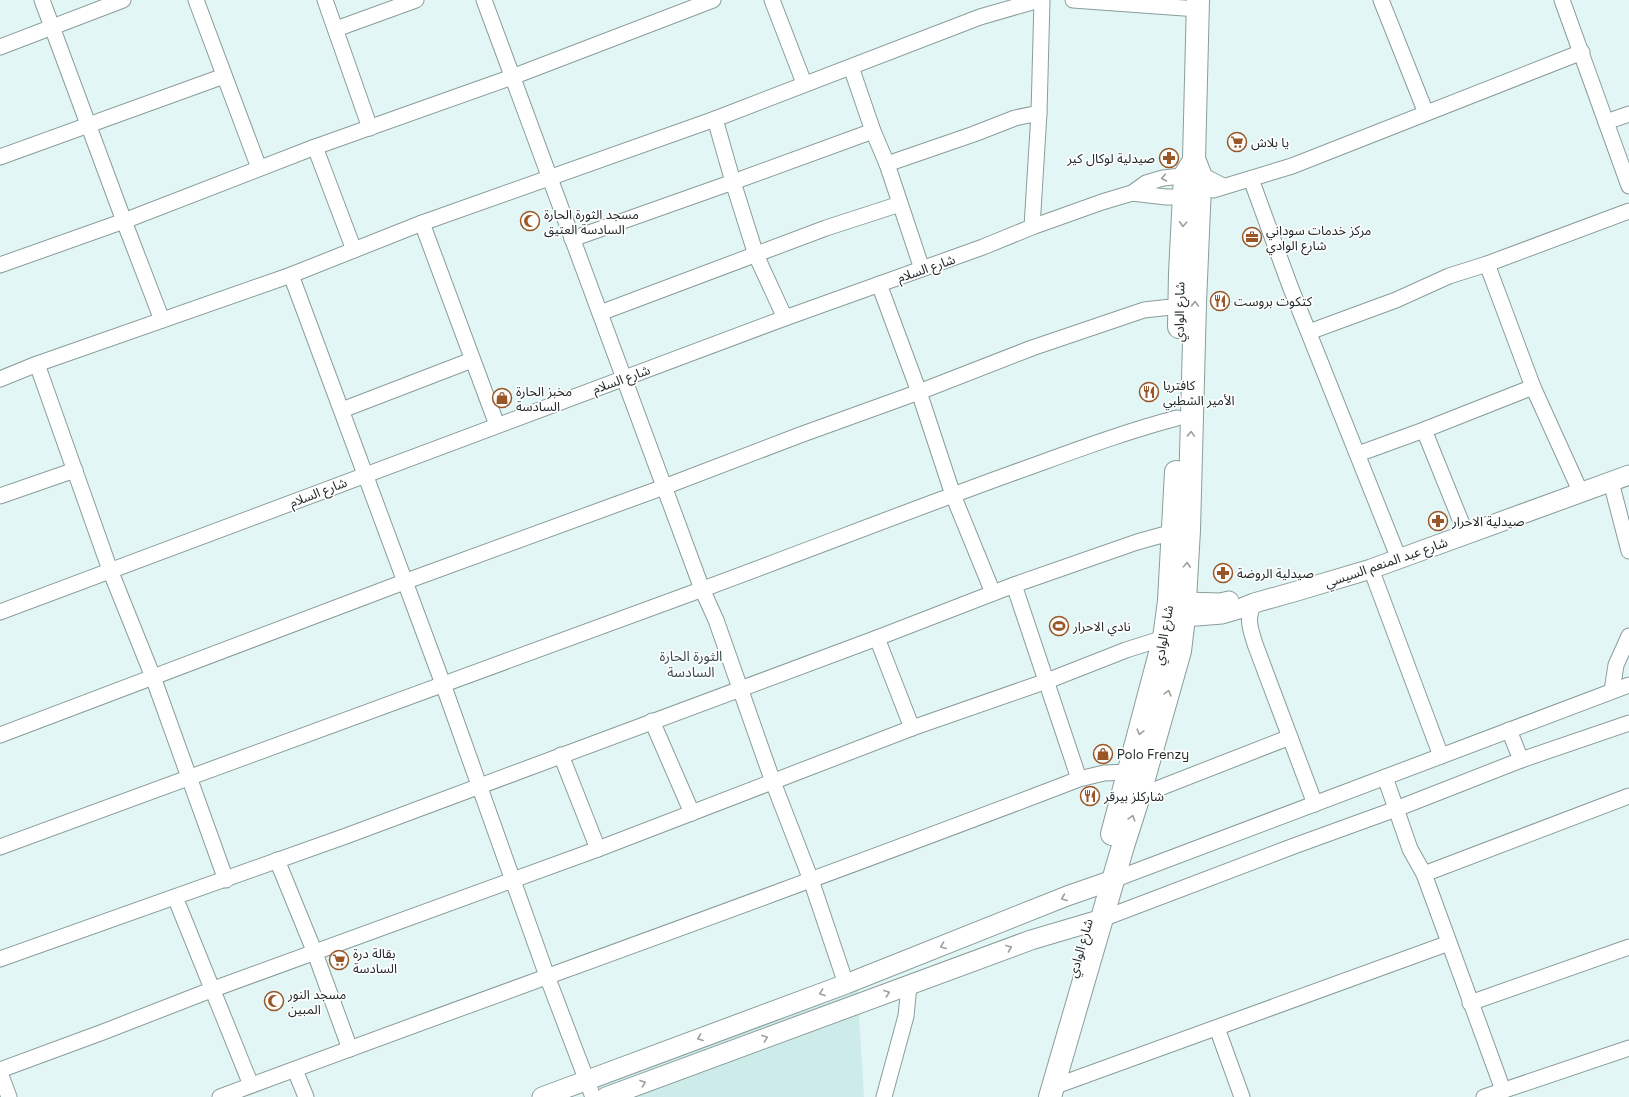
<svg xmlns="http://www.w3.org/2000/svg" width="1629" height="1097" viewBox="0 0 1629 1097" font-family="'Space Grotesk','Noto Sans Arabic',sans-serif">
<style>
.built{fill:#cdebe9}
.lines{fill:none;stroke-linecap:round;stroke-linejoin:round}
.minor-casing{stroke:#8a9d9c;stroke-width:17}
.tertiary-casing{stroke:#8a9d9c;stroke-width:21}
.secondary-casing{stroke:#8a9d9c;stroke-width:24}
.minor{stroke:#fff;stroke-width:15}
.tertiary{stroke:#fff;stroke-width:19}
.secondary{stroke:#fff;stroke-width:22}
.oneway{stroke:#9b9f9e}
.labels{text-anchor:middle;stroke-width:3.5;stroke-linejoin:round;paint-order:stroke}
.poi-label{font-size:13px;fill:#212928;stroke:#fefefe;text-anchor:start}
.street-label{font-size:13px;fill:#212928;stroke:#fefefe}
.neighbourhood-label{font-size:14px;fill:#3b4c4b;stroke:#fefefe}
</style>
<rect width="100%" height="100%" fill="#e1f6f5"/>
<polygon class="built" points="857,984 864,1097 602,1097 597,1084"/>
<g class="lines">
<defs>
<g id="minor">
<polyline points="42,0 124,221 162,320"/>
<polyline points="196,0 259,168"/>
<polyline points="325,0 370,128"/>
<polyline points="484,0 702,589 716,620 773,782 811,880 846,984"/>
<polyline points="772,0 804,83"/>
<polyline points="1073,0 1198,9"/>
<polyline points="1381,0 1426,113"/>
<polyline points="1562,0 1629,186"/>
<polyline points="336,29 416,0"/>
<polyline points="0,47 123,0"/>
<polyline points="851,67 873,131 887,164 922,269"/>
<polyline points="715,119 733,182 756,255 785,318"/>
<polyline points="1606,122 1629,114"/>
<polyline points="315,147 354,250"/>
<polyline points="0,157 224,76"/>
<polyline points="887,164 974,134 1015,118 1039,113"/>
<polyline points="1251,179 1290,286 1399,559"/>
<polyline points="1213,190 1292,166 1582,52"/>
<polyline points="1132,193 1166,197 1192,197"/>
<polyline points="422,223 497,425"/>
<polyline points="1032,227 1039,113 1042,0"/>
<polyline points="572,239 733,182 873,131"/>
<polyline points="1487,264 1533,387 1581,493"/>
<polyline points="0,265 124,221 315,147 512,77 713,0"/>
<polyline points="291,275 443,684 547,976 593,1097"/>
<polyline points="879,284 919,392 953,495 993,593"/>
<polyline points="600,313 826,228 900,204"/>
<polyline points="1309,332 1396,300 1449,276 1487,264 1629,211"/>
<polyline points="37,364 110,570 153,677 226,880"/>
<polyline points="0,379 37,364 291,275 422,223 715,119 980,17 1039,0"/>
<polyline points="342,410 472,360"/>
<polyline points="1424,430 1466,534"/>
<polyline points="1358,454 1424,430 1533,387"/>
<polyline points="1611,482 1629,551"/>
<polyline points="0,496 75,470"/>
<polyline points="1371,569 1441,756"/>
<polyline points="1014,585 1079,779"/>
<path d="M1254 603C1246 620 1250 627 1255 644L1315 804"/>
<polyline points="0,612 785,318 983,247 1032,227 1102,202 1132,193 1146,183 1163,178 1200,174 1223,186"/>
<polyline points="877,638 912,728"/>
<polyline points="1612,691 1616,665 1629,636"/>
<polyline points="652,721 692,813"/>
<polyline points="1509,730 1521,760"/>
<polyline points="0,735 404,582 664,487 800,435 919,392 1032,348 1144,310 1180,306"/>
<polyline points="561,755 598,849"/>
<polyline points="1385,777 1410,849 1424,874 1503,1090"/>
<polyline points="1139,796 1290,737"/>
<path d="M0 847C234 759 469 675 703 589 806 551 908 511 1010 474 1066 454 1120 433 1177 418"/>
<polyline points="277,860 315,953 350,1049"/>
<polyline points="1424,874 1629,796"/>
<polyline points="1113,880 1629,685"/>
<polyline points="175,897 251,1085"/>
<polyline points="1102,919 1294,846 1396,809 1521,760 1629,723"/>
<polyline points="0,959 346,836 877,638 1014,585 1137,542 1173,532"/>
<polyline points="1470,1003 1629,947"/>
<polyline points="1217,1028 1242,1097"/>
<polyline points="0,1070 103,1032 211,990 598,849 912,728 1047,681 1126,650 1164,638"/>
<polyline points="295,1070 306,1097"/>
<polyline points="0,1073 9,1097"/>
<polyline points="1053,1087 1449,943"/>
<path d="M220 1097C506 990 794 889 1079 779L1104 773 1129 772"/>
<polyline points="884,1097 906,1016 909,986"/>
<polyline points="1484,1097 1629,1048"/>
</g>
<g id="tertiary">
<polyline points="1185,602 1220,603 1229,601"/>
<polyline points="1184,617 1222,614 1239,609 1254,603 1297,591 1371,569 1629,475"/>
<polyline points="542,1097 846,984 1067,896 1113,880"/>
<polyline points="606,1097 1031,940 1102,919"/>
</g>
<g id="secondary">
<polyline points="1179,327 1180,273 1185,175 1192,164"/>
<polyline points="1112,834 1164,638 1169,601 1176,472"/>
<polyline points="1050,1097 1123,846 1139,796 1180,651 1184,617 1189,530 1195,303 1200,185 1200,174 1194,159 1198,0"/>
</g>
</defs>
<use href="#minor" class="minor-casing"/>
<use href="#tertiary" class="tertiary-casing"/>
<use href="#secondary" class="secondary-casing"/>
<use href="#minor" class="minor"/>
<use href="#tertiary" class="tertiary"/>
<use href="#secondary" class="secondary"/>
</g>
<defs><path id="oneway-chevron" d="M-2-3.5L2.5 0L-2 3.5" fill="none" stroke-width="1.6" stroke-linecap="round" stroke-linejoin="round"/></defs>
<g class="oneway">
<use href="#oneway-chevron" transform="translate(1164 178) rotate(168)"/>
<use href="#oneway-chevron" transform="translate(1183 224) rotate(93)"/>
<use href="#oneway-chevron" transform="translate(1195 304) rotate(-88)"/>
<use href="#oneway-chevron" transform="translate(1191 434) rotate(-88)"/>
<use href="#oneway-chevron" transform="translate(1187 565) rotate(-87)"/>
<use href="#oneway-chevron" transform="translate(1168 693) rotate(-74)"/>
<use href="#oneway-chevron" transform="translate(1140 732) rotate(105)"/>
<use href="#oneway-chevron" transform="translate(1132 818) rotate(-72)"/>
<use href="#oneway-chevron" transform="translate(1064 898) rotate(157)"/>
<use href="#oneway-chevron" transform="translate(943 946) rotate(159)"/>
<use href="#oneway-chevron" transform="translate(1009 948) rotate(-21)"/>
<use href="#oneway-chevron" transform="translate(822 993) rotate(160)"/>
<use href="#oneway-chevron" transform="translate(887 993) rotate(-20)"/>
<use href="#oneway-chevron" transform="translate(700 1038) rotate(160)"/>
<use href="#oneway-chevron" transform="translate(765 1038) rotate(-20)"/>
<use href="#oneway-chevron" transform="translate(643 1083) rotate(-20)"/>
</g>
<defs>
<symbol id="supermarket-ring" viewBox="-11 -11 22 22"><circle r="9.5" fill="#fefefe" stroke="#995627" stroke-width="1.5"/><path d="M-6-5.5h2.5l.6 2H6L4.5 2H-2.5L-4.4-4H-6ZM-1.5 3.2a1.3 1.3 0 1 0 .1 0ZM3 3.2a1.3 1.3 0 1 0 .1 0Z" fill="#995627"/></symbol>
<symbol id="pharmacy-ring" viewBox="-11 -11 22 22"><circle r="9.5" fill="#fefefe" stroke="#995627" stroke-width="1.5"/><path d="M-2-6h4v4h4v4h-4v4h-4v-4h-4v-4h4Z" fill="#995627"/></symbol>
<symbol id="mosque-ring" viewBox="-11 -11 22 22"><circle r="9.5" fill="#fefefe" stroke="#995627" stroke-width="1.5"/><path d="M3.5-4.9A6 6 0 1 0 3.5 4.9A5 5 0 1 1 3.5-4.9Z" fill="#995627"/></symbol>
<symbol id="office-ring" viewBox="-11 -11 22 22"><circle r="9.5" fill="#fefefe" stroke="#995627" stroke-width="1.5"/><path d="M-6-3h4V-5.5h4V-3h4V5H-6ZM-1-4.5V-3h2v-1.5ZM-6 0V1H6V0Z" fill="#995627"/></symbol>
<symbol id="restaurant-ring" viewBox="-11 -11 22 22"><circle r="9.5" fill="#fefefe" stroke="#995627" stroke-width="1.5"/><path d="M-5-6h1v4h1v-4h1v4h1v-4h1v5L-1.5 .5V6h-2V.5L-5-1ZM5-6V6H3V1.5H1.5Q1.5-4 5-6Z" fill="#995627"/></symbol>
<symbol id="shop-ring" viewBox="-11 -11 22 22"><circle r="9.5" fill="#fefefe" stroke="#995627" stroke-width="1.5"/><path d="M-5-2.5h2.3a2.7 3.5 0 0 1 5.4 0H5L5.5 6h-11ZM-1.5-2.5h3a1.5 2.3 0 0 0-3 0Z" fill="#995627"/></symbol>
<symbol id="stadium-ring" viewBox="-11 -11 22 22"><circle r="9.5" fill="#fefefe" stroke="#995627" stroke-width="1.5"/><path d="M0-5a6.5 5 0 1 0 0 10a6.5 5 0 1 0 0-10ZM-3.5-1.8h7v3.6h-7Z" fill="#995627"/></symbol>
</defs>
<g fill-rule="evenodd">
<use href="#supermarket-ring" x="1226" y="131" width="22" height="22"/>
<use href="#pharmacy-ring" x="1158" y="147" width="22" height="22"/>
<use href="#mosque-ring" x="519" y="210" width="22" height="22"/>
<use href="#office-ring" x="1241" y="226" width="22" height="22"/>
<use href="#restaurant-ring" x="1209" y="290" width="22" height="22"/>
<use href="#restaurant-ring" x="1138" y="381" width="22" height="22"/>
<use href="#shop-ring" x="491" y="387" width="22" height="22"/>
<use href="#pharmacy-ring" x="1427" y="510" width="22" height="22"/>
<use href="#pharmacy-ring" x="1212" y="562" width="22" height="22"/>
<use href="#stadium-ring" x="1048" y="615" width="22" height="22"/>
<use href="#shop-ring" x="1092" y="743" width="22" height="22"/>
<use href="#restaurant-ring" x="1079" y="785" width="22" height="22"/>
<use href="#supermarket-ring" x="328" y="949" width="22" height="22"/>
<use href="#mosque-ring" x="263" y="990" width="22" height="22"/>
</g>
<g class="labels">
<g class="poi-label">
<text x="1251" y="147">يا بلاش</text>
<text x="1155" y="163" text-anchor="end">صيدلية لوكال كير</text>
<text x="544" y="219">مسجد الثورة الحارة<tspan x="544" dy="15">السادسة العتيق</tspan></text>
<text x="1266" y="235">مركز خدمات سوداني<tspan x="1266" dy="15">شارع الوادي</tspan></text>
<text x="1234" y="306">كتكوت بروست</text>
<text x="1163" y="390">كافتريا<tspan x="1163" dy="15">الأمير الشطبي</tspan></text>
<text x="516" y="396">مخبز الحارة<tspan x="516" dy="15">السادسة</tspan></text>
<text x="1452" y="526">صيدلية الاحرار</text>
<text x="1237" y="578">صيدلية الروضة</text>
<text x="1073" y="631">نادي الاحرار</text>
<text x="1117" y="759">Polo Frenzy</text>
<text x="1104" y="801">شاركلز بيرقر</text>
<text x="353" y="958">بقالة درة<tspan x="353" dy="15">السادسة</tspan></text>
<text x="288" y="999">مسجد النور<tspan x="288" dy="15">المبين</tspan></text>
</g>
<g class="street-label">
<text transform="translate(926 268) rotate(-19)" y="5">شارع السلام</text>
<text transform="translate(1179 312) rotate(-89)" y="5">شارع الوادي</text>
<text transform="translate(621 379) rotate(-20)" y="5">شارع السلام</text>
<text transform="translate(318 492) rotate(-21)" y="5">شارع السلام</text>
<text transform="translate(1386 562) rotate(-19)" y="5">شارع عبد المنعم السيسي</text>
<text transform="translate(1163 635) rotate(-80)" y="5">شارع الوادي</text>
<text transform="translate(1080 948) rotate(-74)" y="5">شارع الوادي</text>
</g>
<g class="neighbourhood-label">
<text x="691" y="661">الثورة الحارة<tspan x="691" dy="16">السادسة</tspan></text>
</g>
</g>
</svg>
